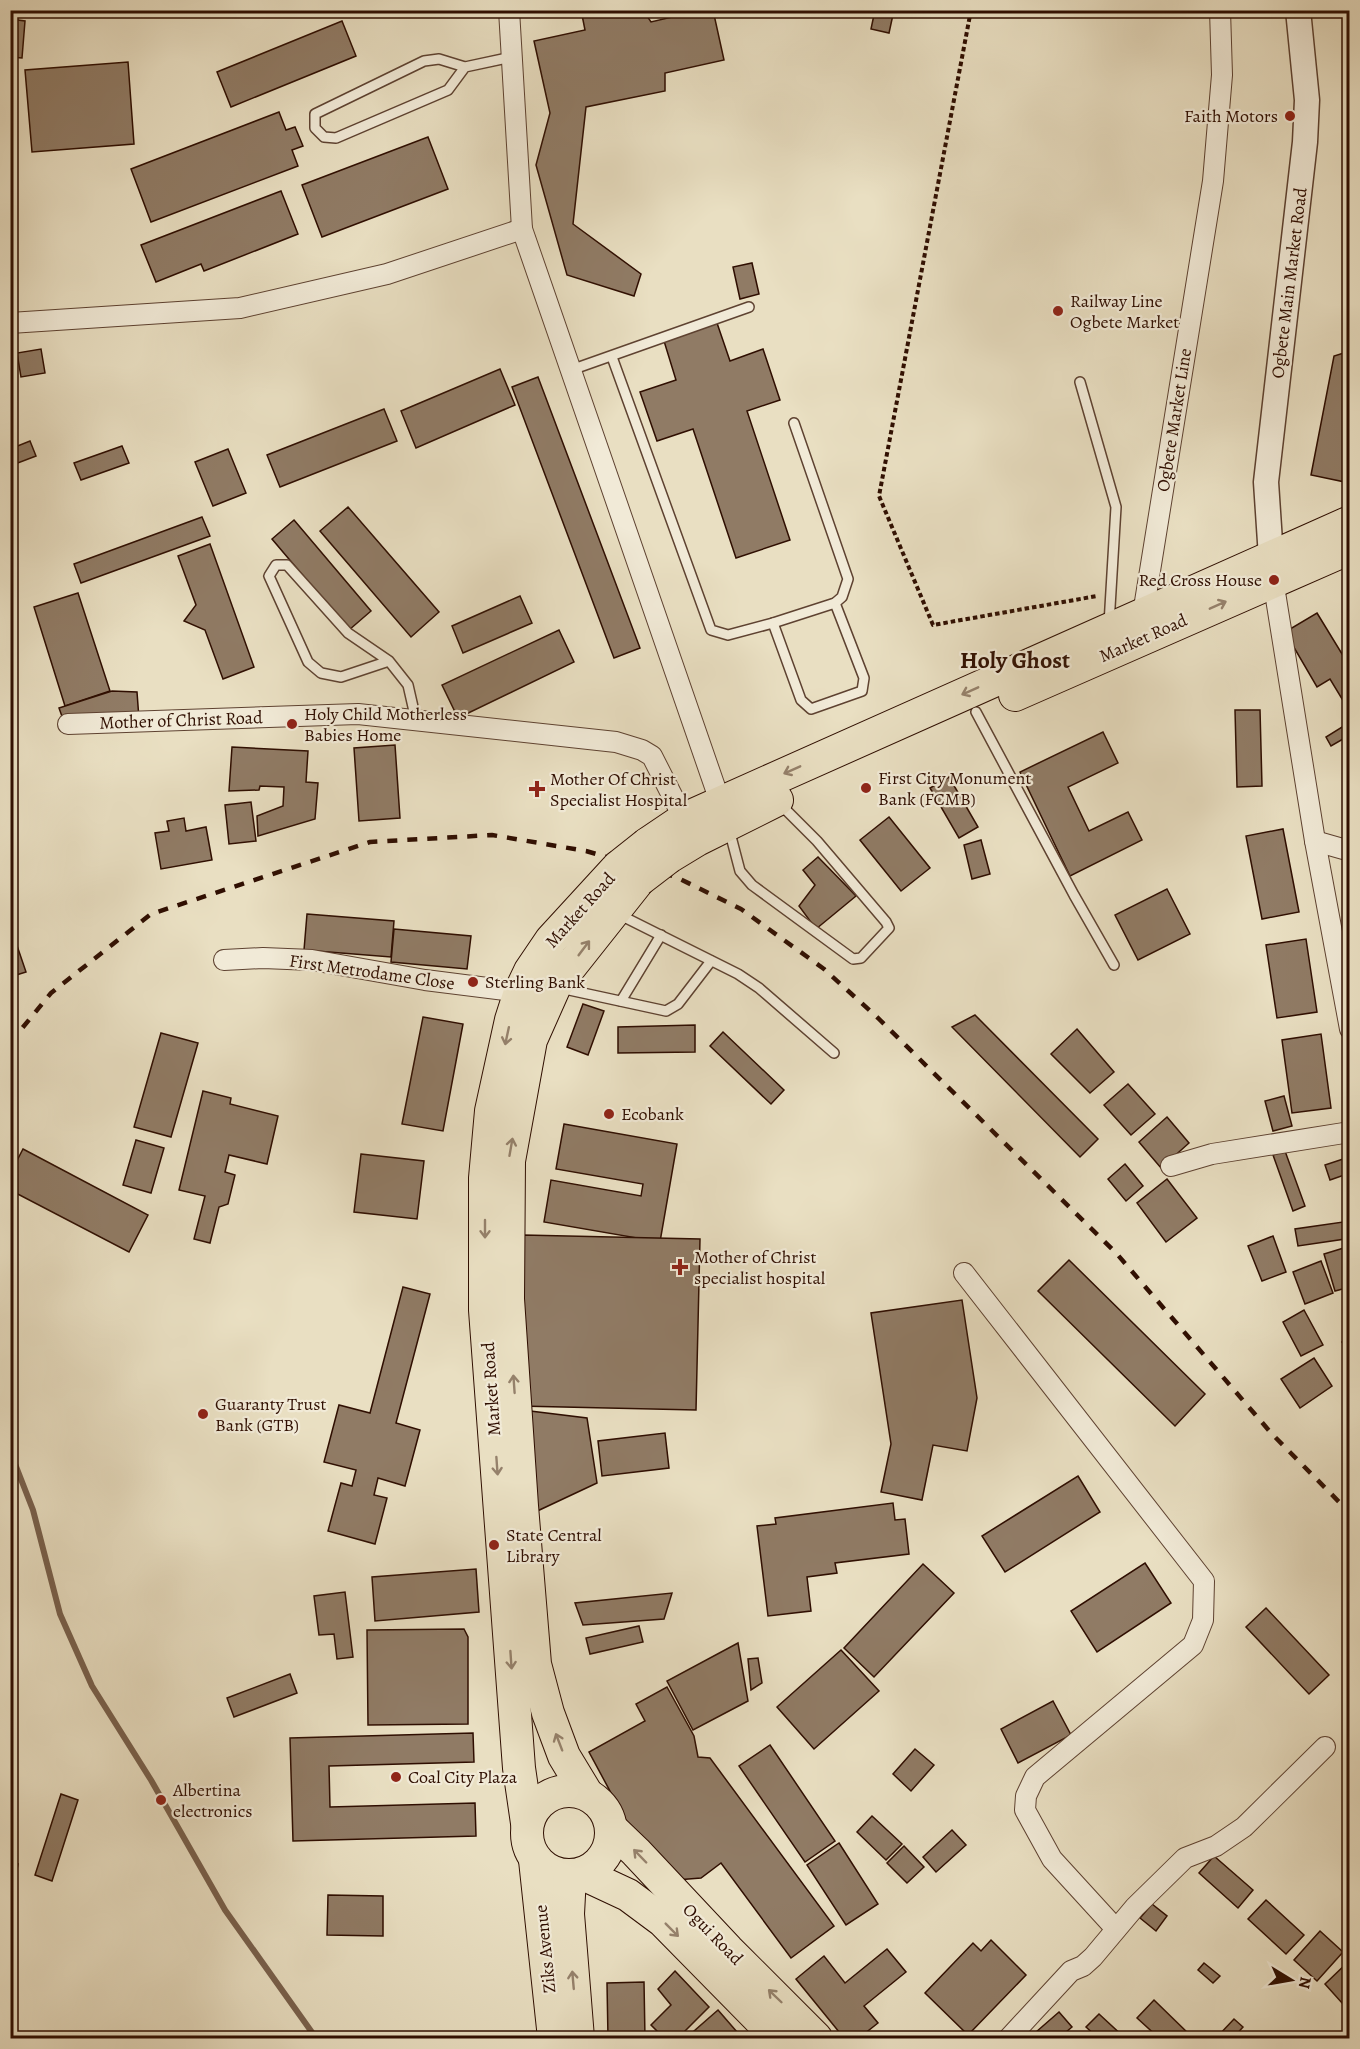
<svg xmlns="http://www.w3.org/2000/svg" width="1360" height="2049" viewBox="0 0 1360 2049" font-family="Alegreya,serif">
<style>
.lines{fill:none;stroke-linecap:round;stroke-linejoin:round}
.stream{stroke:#79614d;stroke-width:6}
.building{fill:#907b65;stroke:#2f0e01;stroke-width:1.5}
.service-casing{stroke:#5e4231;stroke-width:12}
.minor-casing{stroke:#5e4231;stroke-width:22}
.tertiary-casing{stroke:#5e4231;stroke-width:27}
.primary-casing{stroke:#2f0e01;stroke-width:34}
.path{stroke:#2f0e01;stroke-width:4;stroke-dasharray:4.5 3;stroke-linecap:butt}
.service{stroke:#f1ead7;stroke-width:9}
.minor{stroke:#f1ead7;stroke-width:20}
.tertiary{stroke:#f1ead7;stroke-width:24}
.primary{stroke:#e9dfc2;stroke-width:32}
.rail{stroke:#2f0e01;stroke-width:4.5;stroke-dasharray:10 10;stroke-linecap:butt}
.primary-bridge-casing{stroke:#2f0e01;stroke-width:34;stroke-linecap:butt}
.primary-bridge{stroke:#e9dfc2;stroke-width:32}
.oneway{stroke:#95816b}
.poi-dot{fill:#8f2418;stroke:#f1ead7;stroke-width:2}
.labels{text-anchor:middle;stroke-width:4.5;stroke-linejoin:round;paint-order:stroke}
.poi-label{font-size:18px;fill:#2f0e01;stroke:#f1ead7;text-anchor:start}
.street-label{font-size:18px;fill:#2f0e01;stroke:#f1ead7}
.district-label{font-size:24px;font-weight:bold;fill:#2f0e01;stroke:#f1ead7}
</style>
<rect width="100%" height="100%" fill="#e9dfc2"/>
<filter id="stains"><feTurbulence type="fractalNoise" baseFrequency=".00333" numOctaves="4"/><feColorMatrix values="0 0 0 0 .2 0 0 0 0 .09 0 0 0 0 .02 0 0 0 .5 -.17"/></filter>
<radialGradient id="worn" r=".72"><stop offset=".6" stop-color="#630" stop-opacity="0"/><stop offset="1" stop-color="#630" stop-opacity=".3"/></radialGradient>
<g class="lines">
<polyline class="stream" points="10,1451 33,1510 60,1614 92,1686 151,1780 225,1910 316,2038"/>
</g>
<g class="building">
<polygon points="239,10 288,10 288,13"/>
<polygon points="581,10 643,10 651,22 702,10 713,10 724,60 665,73 665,91 586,107 573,224 641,274 634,296 567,275 536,165 550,113 534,41 585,30"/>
<polygon points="875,10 894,10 889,33 871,29"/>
<polygon points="10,19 25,21 22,58 10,57"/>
<polygon points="342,21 356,56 231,107 217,72"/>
<polygon points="128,62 134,144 32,152 25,70"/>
<polygon points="279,112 286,130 295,127 303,146 292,150 298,166 151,222 131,169"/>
<polygon points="428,137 448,189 322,237 302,185"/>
<polygon points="281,191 298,234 204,271 201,264 156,282 141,245"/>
<polygon points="752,263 759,294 740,299 733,267"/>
<polygon points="717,323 730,361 763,349 780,400 747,411 790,540 736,558 693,429 657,441 640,392 676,380 664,341"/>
<polygon points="41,349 45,373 21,377 17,353"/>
<polygon points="1350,351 1350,461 1345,482 1311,475 1334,356"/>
<polygon points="500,369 515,405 416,448 401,411"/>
<polygon points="538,377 640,648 614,658 512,387"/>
<polygon points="384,409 397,441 280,487 267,455"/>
<polygon points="30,441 36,456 10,466 10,449"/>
<polygon points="122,446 129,463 81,480 74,463"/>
<polygon points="228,449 246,493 213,506 195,462"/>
<polygon points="348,507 439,612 411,637 320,531"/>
<polygon points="202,517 210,536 81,583 74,564"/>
<polygon points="294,520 371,611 349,630 272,539"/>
<polygon points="210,544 254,667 223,679 205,630 184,621 196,605 178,556"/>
<polygon points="78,593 110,691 65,706 34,607"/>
<polygon points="520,596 532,623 463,653 452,626"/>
<polygon points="1317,613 1350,667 1350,674 1344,681 1350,690 1350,712 1330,679 1317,687 1285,632"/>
<polygon points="559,630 574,662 458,718 442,685"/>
<polygon points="10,633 17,651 10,653"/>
<polygon points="112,691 137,692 139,719 64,722 59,708"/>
<polygon points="1235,710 1260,710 1262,786 1237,787"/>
<polygon points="1350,722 1350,735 1331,746 1326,737"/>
<polygon points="1103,732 1118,763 1068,787 1089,831 1128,812 1142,840 1070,876 1020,772"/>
<polygon points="395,745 400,818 359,821 354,748"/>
<polygon points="232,747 308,751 306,782 318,783 315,819 258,836 257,816 283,806 284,787 260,786 259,790 229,791"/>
<polygon points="949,777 978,827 959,838 930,788"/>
<polygon points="251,802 256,841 229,844 225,805"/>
<polygon points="889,817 930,868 901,891 860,840"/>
<polygon points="184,818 186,831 206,827 212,860 161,869 155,833 169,831 167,821"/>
<polygon points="1283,829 1299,912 1262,919 1246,836"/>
<polygon points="981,840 990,874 972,879 964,845"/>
<polygon points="818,857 856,896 816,929 799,906 815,885 803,870"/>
<polygon points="1167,889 1190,934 1138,960 1115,915"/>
<polygon points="307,914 394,921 391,957 304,950"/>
<polygon points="10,925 26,972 10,977"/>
<polygon points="394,929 471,936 467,969 391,962"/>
<polygon points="1306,939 1317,1012 1277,1018 1266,945"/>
<polygon points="583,1004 604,1011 588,1055 567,1047"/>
<polygon points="975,1015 1098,1139 1080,1157 952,1027"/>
<polygon points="423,1017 463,1024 443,1131 402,1124"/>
<polygon points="695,1025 695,1052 618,1053 618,1027"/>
<polygon points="1077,1029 1114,1072 1090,1093 1051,1054"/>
<polygon points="723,1032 784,1090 771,1104 710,1046"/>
<polygon points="161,1033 198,1043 171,1137 134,1127"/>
<polygon points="1321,1034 1331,1108 1292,1113 1282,1040"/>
<polygon points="1128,1084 1155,1114 1131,1135 1104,1105"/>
<polygon points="203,1091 231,1098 230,1104 278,1116 267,1164 229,1155 225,1172 235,1175 228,1204 219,1207 210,1243 194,1239 205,1196 179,1190"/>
<polygon points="1284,1096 1292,1126 1273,1131 1265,1101"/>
<polygon points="1167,1117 1189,1143 1161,1168 1139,1142"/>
<polygon points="564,1124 677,1144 660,1242 544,1222 551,1180 641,1196 643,1184 556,1169"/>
<polygon points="136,1140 164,1148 151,1193 123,1185"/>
<polygon points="23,1149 148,1215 129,1252 10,1190 10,1174"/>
<polygon points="1285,1151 1305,1206 1293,1211 1273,1155"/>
<polygon points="361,1154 424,1161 417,1219 354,1212"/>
<polygon points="1349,1157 1350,1173 1330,1180 1325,1165"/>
<polygon points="1125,1164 1143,1186 1126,1201 1108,1179"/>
<polygon points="1167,1179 1197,1218 1166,1242 1137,1203"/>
<polygon points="1343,1222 1345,1239 1298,1246 1295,1229"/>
<polygon points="523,1235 700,1239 696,1410 519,1406"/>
<polygon points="1273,1236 1286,1272 1262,1281 1248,1246"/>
<polygon points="1347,1247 1350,1255 1350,1287 1335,1291 1324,1254"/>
<polygon points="1069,1260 1205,1394 1175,1426 1038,1291"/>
<polygon points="1321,1261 1333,1293 1305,1304 1293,1272"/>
<polygon points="403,1287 430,1294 396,1423 420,1430 405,1486 378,1478 374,1495 387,1498 375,1544 328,1531 341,1483 352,1486 356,1470 324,1462 339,1405 370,1413"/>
<polygon points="962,1300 977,1398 967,1451 933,1445 922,1500 881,1492 891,1444 871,1313"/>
<polygon points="1304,1310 1323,1345 1301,1356 1283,1322"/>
<polygon points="1350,1338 1350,1354 1342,1342"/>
<polygon points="1314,1358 1332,1386 1300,1408 1281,1379"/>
<polygon points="522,1410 587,1418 597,1483 533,1513"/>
<polygon points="665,1433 669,1468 602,1476 598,1441"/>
<polygon points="1078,1476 1100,1512 1005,1572 982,1536"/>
<polygon points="893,1503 895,1520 905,1519 909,1554 835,1563 837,1573 807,1577 811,1611 768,1616 757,1526 776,1524 775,1518"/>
<polygon points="1145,1563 1171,1603 1097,1652 1071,1611"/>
<polygon points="923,1564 954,1593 874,1677 844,1648"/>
<polygon points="476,1569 479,1612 375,1621 372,1577"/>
<polygon points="345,1592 353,1657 337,1659 334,1634 319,1635 314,1596"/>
<polygon points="672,1593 664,1619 583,1625 575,1603"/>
<polygon points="1266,1608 1329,1675 1309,1694 1246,1627"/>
<polygon points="639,1626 643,1642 590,1654 586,1638"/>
<polygon points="464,1629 468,1637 468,1724 368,1725 367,1630"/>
<polygon points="738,1643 748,1701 693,1730 667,1681"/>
<polygon points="841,1650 879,1691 814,1749 777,1707"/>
<polygon points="758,1658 762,1683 751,1690 748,1659"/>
<polygon points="290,1674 297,1693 234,1717 227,1698"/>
<polygon points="667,1687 694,1736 698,1757 710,1758 834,1926 791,1958 721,1863 701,1878 676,1880 639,1845 589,1752 645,1721 636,1704"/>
<polygon points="1053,1701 1071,1735 1018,1763 1001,1729"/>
<polygon points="473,1733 474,1762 329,1766 330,1807 475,1803 476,1836 293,1841 290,1738"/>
<polygon points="770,1745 835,1841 805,1862 739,1766"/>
<polygon points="915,1749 934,1765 911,1791 893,1774"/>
<polygon points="61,1794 78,1800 52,1881 35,1875"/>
<polygon points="872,1816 902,1844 886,1860 857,1832"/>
<polygon points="952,1830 966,1845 936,1872 923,1857"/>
<polygon points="839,1843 878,1904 846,1925 807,1865"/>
<polygon points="904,1846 924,1867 907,1883 887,1863"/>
<polygon points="1214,1856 1253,1890 1238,1908 1199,1873"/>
<polygon points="10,1863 18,1864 14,1887 10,1886"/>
<polygon points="328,1895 383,1896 383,1936 327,1935"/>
<polygon points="1266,1900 1304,1935 1286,1954 1248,1919"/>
<polygon points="1152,1904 1167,1916 1156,1931 1140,1918"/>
<polygon points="1320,1931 1343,1952 1317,1981 1294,1960"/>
<polygon points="991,1940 1026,1975 968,2035 925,1993 973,1943 981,1951"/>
<polygon points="887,1949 906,1972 864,2006 878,2023 859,2038 844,2038 796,1979 824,1956 845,1983"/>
<polygon points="1204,1963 1220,1976 1213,1983 1198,1970"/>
<polygon points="1347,1963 1350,1967 1350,1995 1342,2003 1325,1984"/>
<polygon points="675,1971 709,2007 678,2038 664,2038 651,2025 671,2005 658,1989"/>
<polygon points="644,1982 645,2038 608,2038 607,1983"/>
<polygon points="1154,2000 1191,2036 1188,2038 1159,2038 1137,2018"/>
<polygon points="718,2010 737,2032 730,2038 686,2038"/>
<polygon points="1059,2012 1072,2027 1059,2038 1041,2038 1036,2032"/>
<polygon points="1099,2014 1125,2038 1098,2038 1086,2027"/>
<polygon points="1234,2019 1243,2027 1233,2038 1219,2038 1217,2037"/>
</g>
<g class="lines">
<defs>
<g id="service">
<polyline points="465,67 448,90 336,138 324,137 315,128 315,114 424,61 439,59 465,67 512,57"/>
<polyline points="612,357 711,630 728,635 773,623 835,603 842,597 848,579 794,423"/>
<polyline points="571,370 749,307"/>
<polyline points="1080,382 1116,507 1109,624"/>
<polyline points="773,623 801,700 811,709 862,691 864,678 835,603"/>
<polyline points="389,661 341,677 321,673 308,662 269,576 276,565 287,565 348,633 389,661 408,685 416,720"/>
<polyline points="976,712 1074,895 1114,965"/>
<polyline points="729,829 740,871 752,885 853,959 861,958 889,928 886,922 817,841 779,803"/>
<polyline points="618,914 738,974 759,988 834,1053"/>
<polyline points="560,988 666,1011 678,1004 711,961"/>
<polyline points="621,1001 661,935"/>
</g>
<g id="minor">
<polyline points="509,10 522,229 724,813"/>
<polyline points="10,323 240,308 387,274 522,229"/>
<polyline points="1273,580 1315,841 1350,1029"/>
<polyline points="1143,614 1213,181 1222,75 1220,10"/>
<polyline points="68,724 358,714 616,742 642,750 652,756 684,819"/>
<polyline points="1315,841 1350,851"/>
<polyline points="224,960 263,958 312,960 425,980 520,992"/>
<polyline points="1171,1166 1212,1154 1350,1132"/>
<polyline points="964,1273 1204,1581 1203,1620 1193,1645 1035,1777 1026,1796 1025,1810 1052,1859 1116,1929"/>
<polyline points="1009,2038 1071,1971 1083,1966 1093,1957 1135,1907 1185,1858 1216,1846 1244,1827 1325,1747"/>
</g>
<polyline id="tertiary" points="1271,557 1266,482 1305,142 1307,100 1298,10"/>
<g id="primary">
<polyline points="1015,695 1350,548"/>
<polyline points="647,844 684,819 1350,522"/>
<polyline points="669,857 697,840 777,800"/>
<circle cx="569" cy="1833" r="42"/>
<polyline points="587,1794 564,1756 548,1713 535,1664 522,1506 508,1299 509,1161 531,1040 555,986 639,880"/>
<polyline points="527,1823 519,1768 485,1310 485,1178 491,1111 511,1020 520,992 530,971 551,940 618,867"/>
<polyline points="611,1828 636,1852 728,1950 816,2038"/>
<polyline points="535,1860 554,2038"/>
<polyline points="583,1874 628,1895 663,1921 778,2038"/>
<polyline points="570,1876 568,1914 578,2038"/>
</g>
</defs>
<use href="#service" class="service-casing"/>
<use href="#minor" class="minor-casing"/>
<use href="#tertiary" class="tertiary-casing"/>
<use href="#primary" class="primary-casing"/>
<polyline class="path" points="971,10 879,496 933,625 1097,596"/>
<use href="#service" class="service"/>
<use href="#minor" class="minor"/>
<use href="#tertiary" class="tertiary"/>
<use href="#primary" class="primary"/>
<polyline class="rail" points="10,1043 51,993 151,914 370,842 492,835 586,851 676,877 741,909 824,969 878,1018 1117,1254 1272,1434 1350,1513"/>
<defs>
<g id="primary-bridge">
<polyline points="618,867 647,844"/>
<polyline points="639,880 669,857"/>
</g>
</defs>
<use href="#primary-bridge" class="primary-bridge-casing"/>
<use href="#primary-bridge" class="primary-bridge"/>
</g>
<defs><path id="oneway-shaft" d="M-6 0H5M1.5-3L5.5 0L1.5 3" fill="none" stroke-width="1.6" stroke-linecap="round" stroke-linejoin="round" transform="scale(1.5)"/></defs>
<g class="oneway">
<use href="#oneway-shaft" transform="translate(1218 605) rotate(-24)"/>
<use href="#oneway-shaft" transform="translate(970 691) rotate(156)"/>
<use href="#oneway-shaft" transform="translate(792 770) rotate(156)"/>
<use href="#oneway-shaft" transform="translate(584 948) rotate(-53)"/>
<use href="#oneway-shaft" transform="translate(507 1036) rotate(102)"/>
<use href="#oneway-shaft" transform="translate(511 1147) rotate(-80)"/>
<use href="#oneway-shaft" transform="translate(485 1229) rotate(90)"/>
<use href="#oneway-shaft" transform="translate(514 1384) rotate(-94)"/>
<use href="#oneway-shaft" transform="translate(497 1466) rotate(86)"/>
<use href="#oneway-shaft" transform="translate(511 1660) rotate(86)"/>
<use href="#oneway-shaft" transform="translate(559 1742) rotate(-111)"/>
<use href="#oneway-shaft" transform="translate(640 1856) rotate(-134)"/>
<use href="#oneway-shaft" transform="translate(672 1930) rotate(45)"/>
<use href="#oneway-shaft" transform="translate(573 1980) rotate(-95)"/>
<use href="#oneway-shaft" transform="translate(775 1996) rotate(-136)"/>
</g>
<g class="poi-dot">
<circle cx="1290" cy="116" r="6"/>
<circle cx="1058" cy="311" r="6"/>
<circle cx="1274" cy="580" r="6"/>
<circle cx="292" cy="724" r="6"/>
<circle cx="866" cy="788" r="6"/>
<path d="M534 780h6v6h6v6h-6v6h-6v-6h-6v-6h6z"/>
<circle cx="473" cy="982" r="6"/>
<circle cx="609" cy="1114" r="6"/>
<path d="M677 1258h6v6h6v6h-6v6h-6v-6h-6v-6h6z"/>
<circle cx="203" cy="1414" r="6"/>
<circle cx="494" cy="1545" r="6"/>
<circle cx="396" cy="1777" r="6"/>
<circle cx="161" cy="1800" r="6"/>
</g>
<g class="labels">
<g class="poi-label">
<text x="1278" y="122" text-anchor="end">Faith Motors</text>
<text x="1070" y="307">Railway Line<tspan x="1070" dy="21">Ogbete Market</tspan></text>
<text x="1262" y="586" text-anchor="end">Red Cross House</text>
<text x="304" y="720">Holy Child Motherless<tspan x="304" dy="21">Babies Home</tspan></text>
<text x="878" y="784">First City Monument<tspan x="878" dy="21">Bank (FCMB)</tspan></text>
<text x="550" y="785">Mother Of Christ<tspan x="550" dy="21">Specialist Hospital</tspan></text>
<text x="485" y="988">Sterling Bank</text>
<text x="621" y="1120">Ecobank</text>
<text x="694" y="1263">Mother of Christ<tspan x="694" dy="21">specialist hospital</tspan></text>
<text x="215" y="1410">Guaranty Trust<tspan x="215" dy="21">Bank (GTB)</tspan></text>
<text x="506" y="1541">State Central<tspan x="506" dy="21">Library</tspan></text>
<text x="408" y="1783">Coal City Plaza</text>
<text x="173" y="1796">Albertina<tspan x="173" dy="21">electronics</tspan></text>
</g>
<g class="street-label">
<text transform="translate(1289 283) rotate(-83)" y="6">Ogbete Main Market Road</text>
<text transform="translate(1174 420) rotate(-81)" y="6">Ogbete Market Line</text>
<text transform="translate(1143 638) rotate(-24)" y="6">Market Road</text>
<text transform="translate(181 720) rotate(-2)" y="6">Mother of Christ Road</text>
<text transform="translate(580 910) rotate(-48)" y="6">Market Road</text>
<text transform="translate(372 972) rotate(8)" y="6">First Metrodame Close</text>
<text transform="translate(491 1389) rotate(-94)" y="6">Market Road</text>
<text transform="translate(713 1934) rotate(46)" y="6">Ogui Road</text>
<text transform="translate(545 1949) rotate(-96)" y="6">Ziks Avenue</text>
</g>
<g class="district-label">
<text x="1015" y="668">Holy Ghost</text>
</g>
</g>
<rect width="1360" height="2049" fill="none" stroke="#e9dfc2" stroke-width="36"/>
<rect x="12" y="12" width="1336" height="2025" fill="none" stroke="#2f0e01" stroke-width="3"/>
<rect x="18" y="18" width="1324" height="2013" fill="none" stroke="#2f0e01" stroke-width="1.5"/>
<g transform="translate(1291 1980) rotate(101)" stroke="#f1ead7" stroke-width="4.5" paint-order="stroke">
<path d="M0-4.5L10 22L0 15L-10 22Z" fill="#2f0e01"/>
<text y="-9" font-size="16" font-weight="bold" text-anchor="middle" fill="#2f0e01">N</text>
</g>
<rect width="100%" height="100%" filter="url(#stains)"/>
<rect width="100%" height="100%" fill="url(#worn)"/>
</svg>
